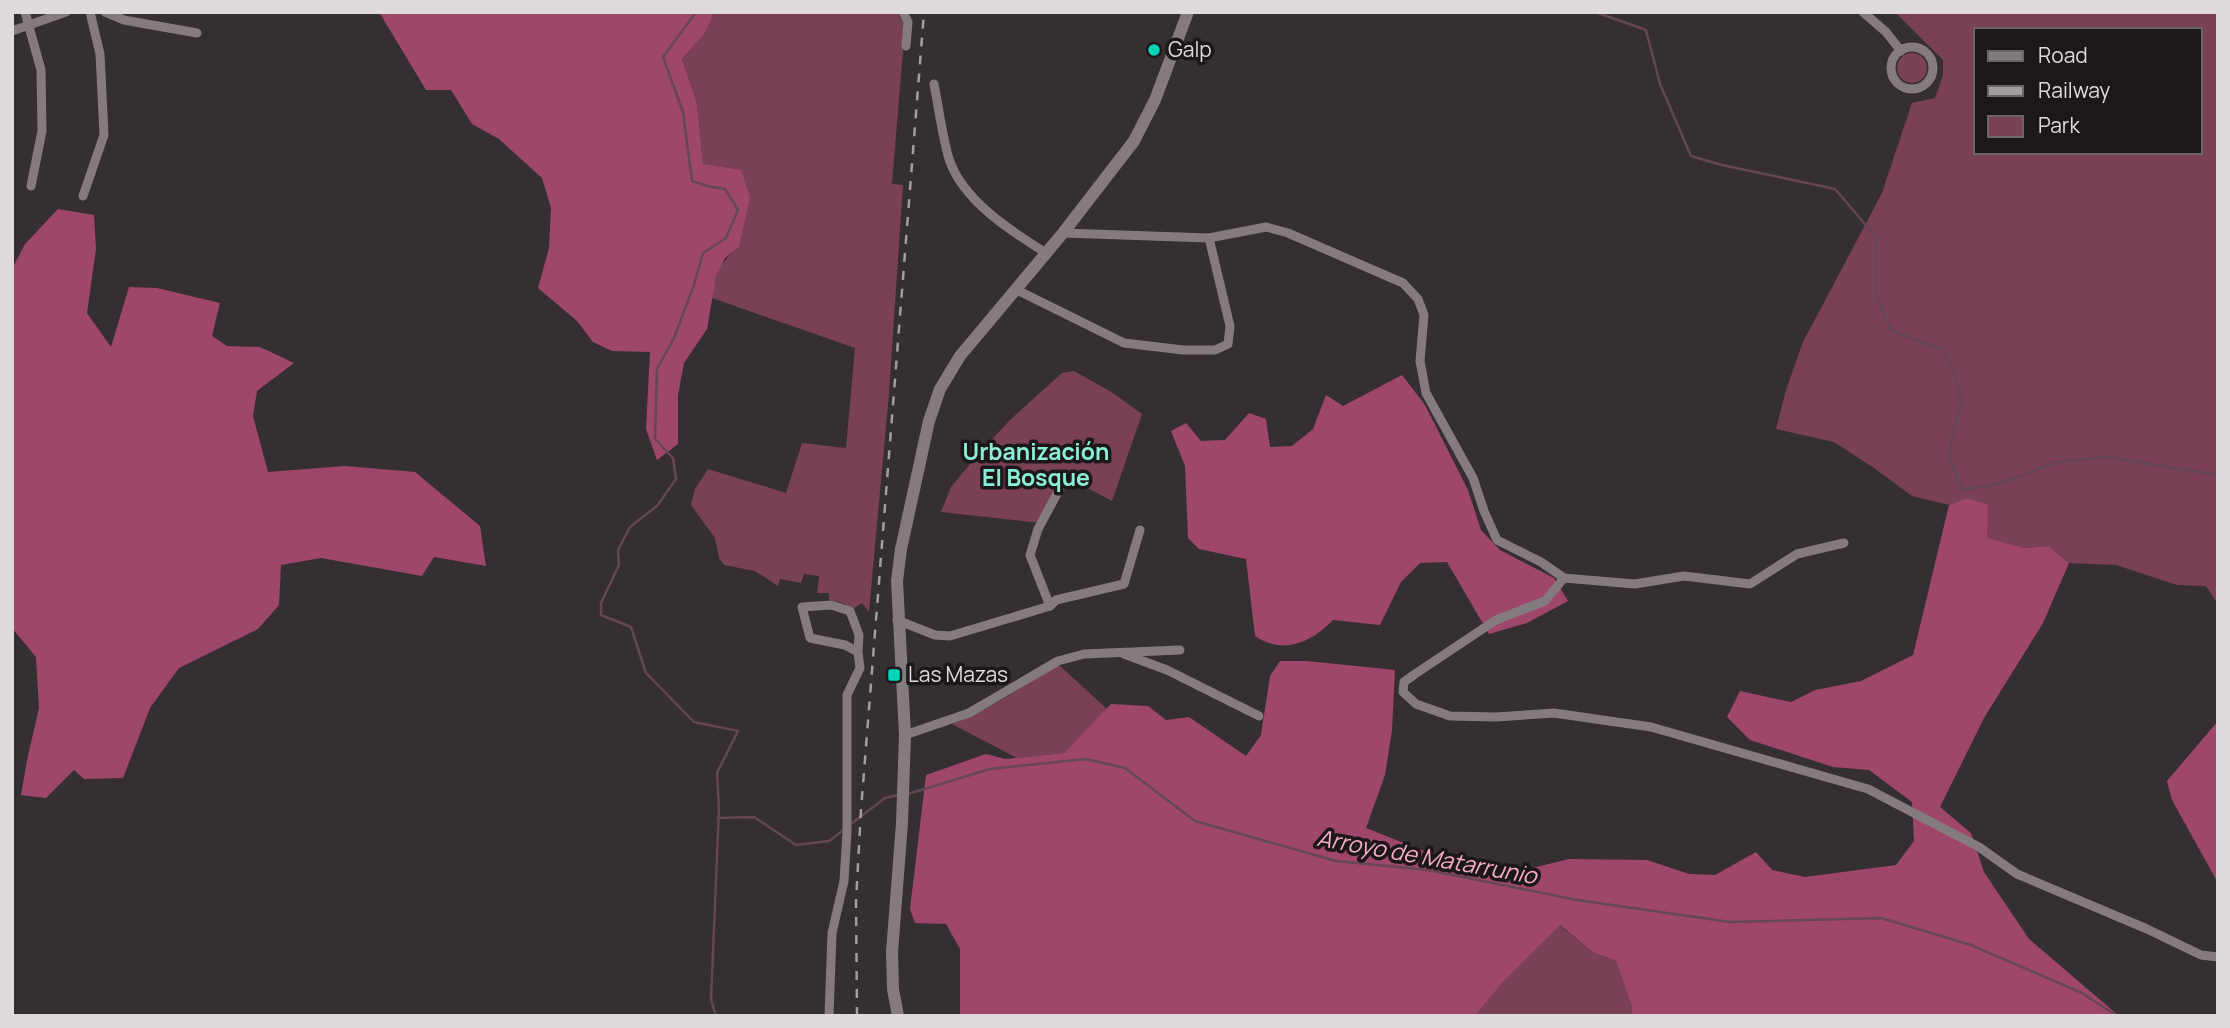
<svg xmlns="http://www.w3.org/2000/svg" width="2230" height="1028" viewBox="0 0 2230 1028" font-family="Manrope,sans-serif">
<style>
.green{fill:#7a4156;fill-rule:evenodd}
.forest{fill:#9f476a}
.lines{fill:none;stroke-linecap:round;stroke-linejoin:round}
.stream{stroke:#654654;stroke-width:2.5}
.street{stroke:#847b7e;stroke-width:9}
.secondary{stroke:#847b7e;stroke-width:12}
.rail{stroke:#a39d9f;stroke-width:2.5;stroke-dasharray:9 9;stroke-linecap:butt}
.poi-dot{fill:#05d5b6;stroke:#1c1819;stroke-width:2.5}
.labels{text-anchor:middle;stroke-width:7;stroke-linejoin:round;paint-order:stroke}
.poi-label{font-size:21px;fill:#dfdadc;stroke:#1c1819;text-anchor:start}
.neighbourhood-label{font-size:23px;font-weight:bold;fill:#8aedd6;stroke:#1c1819}
.water-label{font-size:23px;font-style:italic;fill:#f6acc5;stroke:#1c1819}
</style>
<rect width="100%" height="100%" fill="#362f31"/>
<g class="green">
<path d="M714 12H897L905 27 892 184 903 185 889 393 869 612 862 603 853 609 843 603 829 600V593H817L819 576 804 574 801 583 780 579 778 586 755 571 724 565 719 558 715 538 691 505 695 489 708 469 786 493 802 443 846 448 855 348 712 298C716 273 720 262 739 247L703 164 697 103 682 59 706 32Z"/>
<path d="M1895 12H2218V604L2206 586 2177 585 2116 565 2069 563 2049 546 2025 548 1986 538 1968 498 1949 505 1912 496 1874 468 1834 442 1776 429 1786 390 1803 342 1882 193 1912 103 1935 98 1943 75V60ZM1976 30H2200V152H1976Z"/>
<circle cx="1912" cy="68" r="15"/>
<polygon points="1074,371 1113,393 1142,414 1112,501 1067,477 1041,523 941,512 951,487 979,453 1011,419 1062,373"/>
<path d="M1059 665 1107 709 1064 753 1017 758 952 724C991 710 1023 685 1059 665Z"/>
<polygon points="1559,925 1594,953 1616,961 1632,1007 1631,1016 1475,1016 1503,982"/>
</g>
<g class="forest">
<polygon points="379,12 714,12 706,32 682,59 697,103 703,164 741,170 750,197 739,247 725,258 716,277 707,329 684,363 678,395 678,444 657,460 646,429 650,352 612,351 593,342 577,321 538,288 549,248 551,208 542,178 499,139 472,124 451,90 426,90"/>
<polygon points="58,209 94,215 96,249 87,313 111,347 129,287 157,288 220,303 212,336 227,346 260,347 294,363 257,391 253,416 268,472 345,466 415,472 480,526 486,566 434,557 422,576 321,558 281,565 279,605 258,629 179,668 150,708 123,778 84,779 74,770 46,798 21,795 27,760 39,708 36,657 12,628 12,269 25,244"/>
<path d="M1402 375 1425 405 1468 490 1481 530 1500 550 1554 578 1568 601 1527 623 1489 634 1447 562 1420 563 1401 582 1380 625 1333 620C1311 643 1283 655 1255 636L1246 559 1199 549 1188 538 1185 466 1171 431 1186 423 1201 441 1225 440 1249 413 1266 419 1270 447 1292 446 1313 429 1326 395 1343 406Z"/>
<polygon points="1967,498 1988,505 1987,538 2025,548 2049,546 2069,563 2043,623 1984,718 1940,807 1971,833 1984,872 2029,939 2119,1016 1631,1016 1632,1007 1616,961 1594,953 1560,925 1503,982 1475,1016 960,1016 960,949 946,924 915,923 910,909 926,775 986,754 1005,759 1064,753 1111,704 1148,706 1166,720 1189,717 1246,756 1261,735 1270,676 1280,661 1307,661 1395,670 1392,730 1385,775 1366,828 1472,870 1500,876 1569,859 1647,860 1689,874 1715,875 1756,852 1772,870 1805,877 1896,865 1914,841 1912,802 1869,770 1833,767 1750,740 1727,717 1740,691 1791,702 1815,690 1861,681 1913,655 1949,505"/>
<polygon points="2218,721 2218,883 2172,800 2167,781"/>
</g>
<g class="lines">
<g class="stream">
<polyline points="696,12 663,57 683,112 692,181 707,186 725,189 738,210 726,238 703,253 694,285 674,338 657,369 655,439 673,458 676,479 657,506 630,527 618,550 619,565 601,603 601,615 631,627 646,673 694,722 738,731 717,773 719,808 711,1000 716,1016"/>
<polyline points="1595,12 1646,30 1660,84 1691,156 1722,165 1835,189 1876,237 1875,294 1891,330 1942,350 1954,371 1962,404 1952,437 1950,460 1963,490 1999,484 2056,462 2108,457 2218,475"/>
<polyline points="908,794 990,769 1086,759 1125,768 1195,821 1336,861 1428,870 1577,900 1730,922 1881,918 1971,945 2082,993 2117,1016"/>
<polyline points="718,818 754,817 796,845 829,841 846,828"/>
<polyline points="851,824 885,798 898,795"/>
</g>
<g class="street">
<polyline points="25,12 41,70 42,131 31,186"/>
<polyline points="105,12 124,20 197,33"/>
<polyline points="903,12 908,22 906,46"/>
<polyline points="1863,12 1886,32 1901,51"/>
<polyline points="12,31 66,12"/>
<circle cx="1912" cy="68" r="21"/>
<path d="M934 84C939 109 942 135 949 159 963 201 1011 231 1046 253"/>
<polyline points="83,196 104,135 100,54 90,12"/>
<polyline points="1063,233 1209,238 1266,227 1288,233 1403,283 1418,299 1424,315 1420,361 1426,393 1473,478 1484,511 1497,540 1541,562 1564,578 1635,584 1684,576 1750,584 1797,554 1844,543"/>
<polyline points="1015,289 1124,343 1183,350 1215,350 1228,344 1230,326 1209,238"/>
<polyline points="1564,578 1545,601 1496,620 1415,674 1404,682 1403,692 1416,704 1450,716 1496,717 1554,713 1651,727 1868,789 1979,847 2017,874 2147,929 2201,955 2218,957"/>
<polyline points="1050,606 1030,555 1038,529 1066,477"/>
<polyline points="897,620 935,635 950,636 1050,606 1056,600 1124,584 1140,530"/>
<polyline points="1124,654 1167,670 1259,716"/>
<polyline points="905,735 969,713 1058,661 1084,654 1180,650"/>
<polyline points="829,1016 832,933 844,881 847,832 847,695 860,668 858,652 845,645 810,638 802,607 831,605 850,611 859,635 858,652"/>
</g>
<polyline class="secondary" points="898,1016 893,989 892,952 902,823 905,735 897,581 901,549 929,421 940,389 960,356 1063,233 1134,141 1155,100 1188,12"/>
<polyline class="rail" points="857,1016 856,901 861,810 924,12"/>
</g>
<g class="poi-dot">
<circle cx="1154" cy="50" r="7"/>
<rect x="887" y="668" width="14" height="14" rx="3.5"/>
</g>
<g class="labels">
<g class="poi-label">
<text x="1168" y="57">Galp</text>
<text x="908" y="682">Las Mazas</text>
</g>
<g class="neighbourhood-label">
<text x="1036" y="460">Urbanización<tspan x="1036" dy="26">El Bosque</tspan></text>
</g>
<g class="water-label">
<text transform="translate(1427 857) rotate(10)" y="8">Arroyo de Matarrunio</text>
</g>
</g>
<rect width="2230" height="1028" fill="none" stroke="#dfdadc" stroke-width="28"/>
<rect x="1974" y="28" width="228" height="126" fill="#1c1819" stroke="#6a6667" stroke-width="2"/>
<rect x="1988" y="51" width="35" height="10" fill="#847b7e" stroke="#6a6667" stroke-width="2"/>
<text x="2038" y="63" font-size="21" fill="#dfdadc">Road</text>
<rect x="1988" y="86" width="35" height="10" fill="#a39d9f" stroke="#6a6667" stroke-width="2"/>
<text x="2038" y="98" font-size="21" fill="#dfdadc">Railway</text>
<rect x="1988" y="116" width="35" height="21" fill="#7a4156" stroke="#6a6667" stroke-width="2"/>
<text x="2038" y="133" font-size="21" fill="#dfdadc">Park</text>
</svg>
